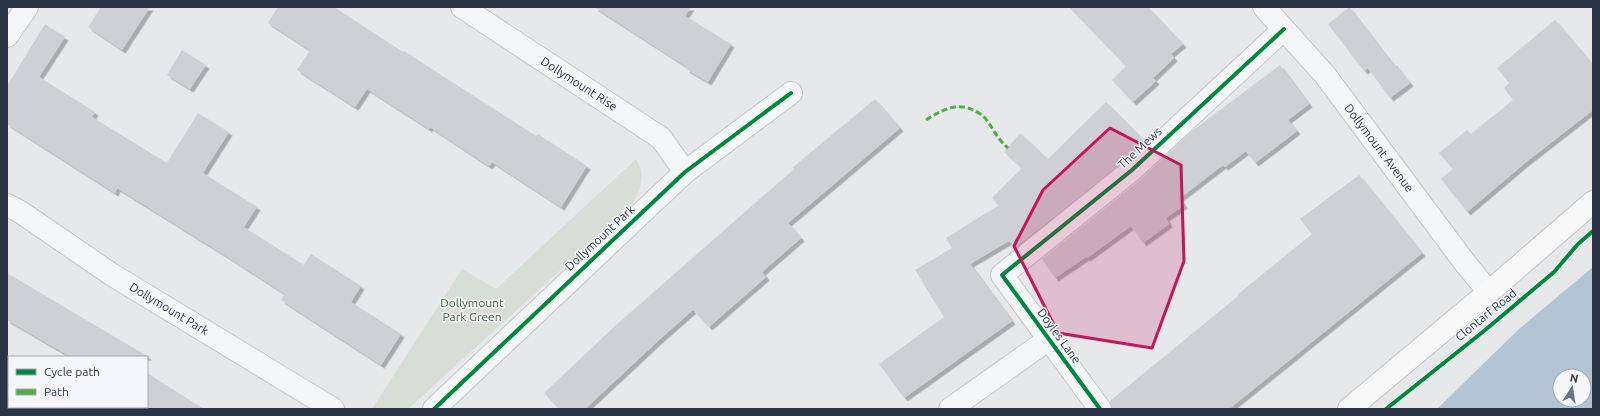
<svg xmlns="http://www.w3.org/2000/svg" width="1600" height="416" viewBox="0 0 1600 416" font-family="Ubuntu,sans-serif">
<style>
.green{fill:#d6ded6}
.water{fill:#b4c4d5;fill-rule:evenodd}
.building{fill:#ced0d3;filter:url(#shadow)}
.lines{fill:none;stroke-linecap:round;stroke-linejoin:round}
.minor-casing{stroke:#c4c6c8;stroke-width:24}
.major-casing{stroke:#c2c5c8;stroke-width:24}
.minor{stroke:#f5f6f7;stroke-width:22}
.major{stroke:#f8f8f8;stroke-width:22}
.quiet{stroke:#54ac47;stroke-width:3;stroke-dasharray:6 3;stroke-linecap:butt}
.cycleway-casing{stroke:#f4f6f9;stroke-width:6}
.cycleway{stroke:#00873e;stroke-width:4}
.marked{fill:#c2185b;fill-opacity:0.2;stroke:#c2185b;stroke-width:3;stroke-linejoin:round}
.labels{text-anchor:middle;stroke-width:3;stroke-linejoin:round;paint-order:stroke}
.street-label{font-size:12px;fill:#2b3445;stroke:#f4f6f9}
.park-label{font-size:12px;fill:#3f6138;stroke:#f4f6f9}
</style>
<defs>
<filter id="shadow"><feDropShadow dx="3.5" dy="3.5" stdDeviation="0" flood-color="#0004"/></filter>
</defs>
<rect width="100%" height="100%" fill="#e6e8ea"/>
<path class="green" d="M636 159C646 177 641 188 632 205L408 409H372L462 269 496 289Z"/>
<path class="water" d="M1593 267V409H1437L1519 329ZM1560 376H1584V400H1560Z"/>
<g class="building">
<polygon points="101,7 150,7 122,50 88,27"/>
<polygon points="278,7 334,7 403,52 404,51 536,136 538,134 587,166 561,207 492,162 489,166 430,127 429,129 367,89 355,107 297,70 310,50 268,23"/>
<polygon points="594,7 691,7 685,16 731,44 708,82 686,69 687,67"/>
<polygon points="1069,7 1148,7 1183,44 1171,54 1174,58 1153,78 1156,81 1133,102 1112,80 1126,66"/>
<polygon points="1349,7 1392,63 1393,62 1410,83 1390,98 1368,68 1364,71 1328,24"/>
<polygon points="1555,20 1593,65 1593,110 1525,163 1467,212 1441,179 1453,169 1439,153 1467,130 1471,134 1513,100 1504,88 1509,83 1497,68"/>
<polygon points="45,24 65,37 39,77 95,112 92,117 167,163 198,113 229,132 203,173 257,207 244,227 304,265 311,254 361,286 351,302 401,334 381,365 281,300 285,294 226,256 117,188 115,193 7,124 7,86"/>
<polygon points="182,50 206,65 190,89 167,75"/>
<polygon points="1280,65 1309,104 1288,120 1297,131 1255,163 1246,151 1225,167 1223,165 1180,198 1184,205 1166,218 1169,224 1143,243 1131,226 1087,258 1086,257 1055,278 1042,259 1140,180 1192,131"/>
<polygon points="875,99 900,128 788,223 801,238 762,272 766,277 709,327 693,310 660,339 585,409 559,409 544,393 615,326 794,169 792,168"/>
<polygon points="1106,102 1145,141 1124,161 1016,247 1009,241 970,264 1012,321 904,398 879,364 944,317 915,270 952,248 946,238 999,205 992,198 1022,168 1004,152 1020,133 1048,159"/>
<polygon points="1359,175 1422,253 1229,409 1112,409 1110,401 1238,296 1237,295 1312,234 1300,219"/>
<polygon points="7,273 103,330 149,357 71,357 7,320"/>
<polygon points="147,373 204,409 147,409"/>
</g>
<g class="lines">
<defs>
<g id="minor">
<polyline points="462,7 661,138 685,172"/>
<polyline points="1264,7 1325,75 1465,263 1489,292"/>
<polyline points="7,36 27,7"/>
<polyline points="7,205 19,211 111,274 333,409"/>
<polyline points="434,409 685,172 791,93"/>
<polyline points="950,409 1049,339"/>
<polyline points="1100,409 1002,275 1132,170 1284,29"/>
</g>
<polyline id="major" points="1349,409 1489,292 1593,202"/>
</defs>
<use href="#minor" class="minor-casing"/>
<use href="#major" class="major-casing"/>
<use href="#minor" class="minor"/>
<use href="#major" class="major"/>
<path class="quiet" d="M926 120C942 110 957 101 975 111 977 112 981 114 983 116 993 126 995 137 1008 148"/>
<defs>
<g id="cycleway">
<polyline points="434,409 685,172 791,93"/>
<polyline points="1100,409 1002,275 1132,170 1284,29"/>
<polyline points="1386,409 1484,331 1554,272 1578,244 1593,231"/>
</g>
</defs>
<use href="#cycleway" class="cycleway-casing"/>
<use href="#cycleway" class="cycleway"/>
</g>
<path class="marked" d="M1110 128 1181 165 1184 261 1152 348 1058 333 1014 246 1043 190Z"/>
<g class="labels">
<g class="street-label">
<text transform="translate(579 84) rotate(33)" y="4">Dollymount Rise</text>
<text transform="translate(1140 148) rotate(-43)" y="4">The Mews</text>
<text transform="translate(1379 148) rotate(53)" y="4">Dollymount Avenue</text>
<text transform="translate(600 238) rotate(-43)" y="4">Dollymount Park</text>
<text transform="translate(169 309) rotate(31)" y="4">Dollymount Park</text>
<text transform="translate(1486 315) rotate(-39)" y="4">Clontarf Road</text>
<text transform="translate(1059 336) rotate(54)" y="4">Doyles Lane</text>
</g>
<g class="park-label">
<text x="472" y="307">Dollymount<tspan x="472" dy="14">Park Green</tspan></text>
</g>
</g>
<rect width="1600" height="416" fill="none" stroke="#2b3445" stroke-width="16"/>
<rect x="8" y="356" width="140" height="52" fill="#f4f6f9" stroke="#a4a8b1"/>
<rect x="16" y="369" width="20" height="6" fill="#00873e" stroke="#a4a8b1"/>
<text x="44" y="376" font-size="12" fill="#2b3445">Cycle path</text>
<rect x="16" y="389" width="20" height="6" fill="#54ac47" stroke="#a4a8b1"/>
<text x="44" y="396" font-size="12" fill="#2b3445">Path</text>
<g transform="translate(1572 388) rotate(12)"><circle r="19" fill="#f4f6f9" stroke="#a4a8b1"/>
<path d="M0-3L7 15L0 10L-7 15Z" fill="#6c737f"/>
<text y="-6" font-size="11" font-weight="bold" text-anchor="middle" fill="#2b3445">N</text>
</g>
</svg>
